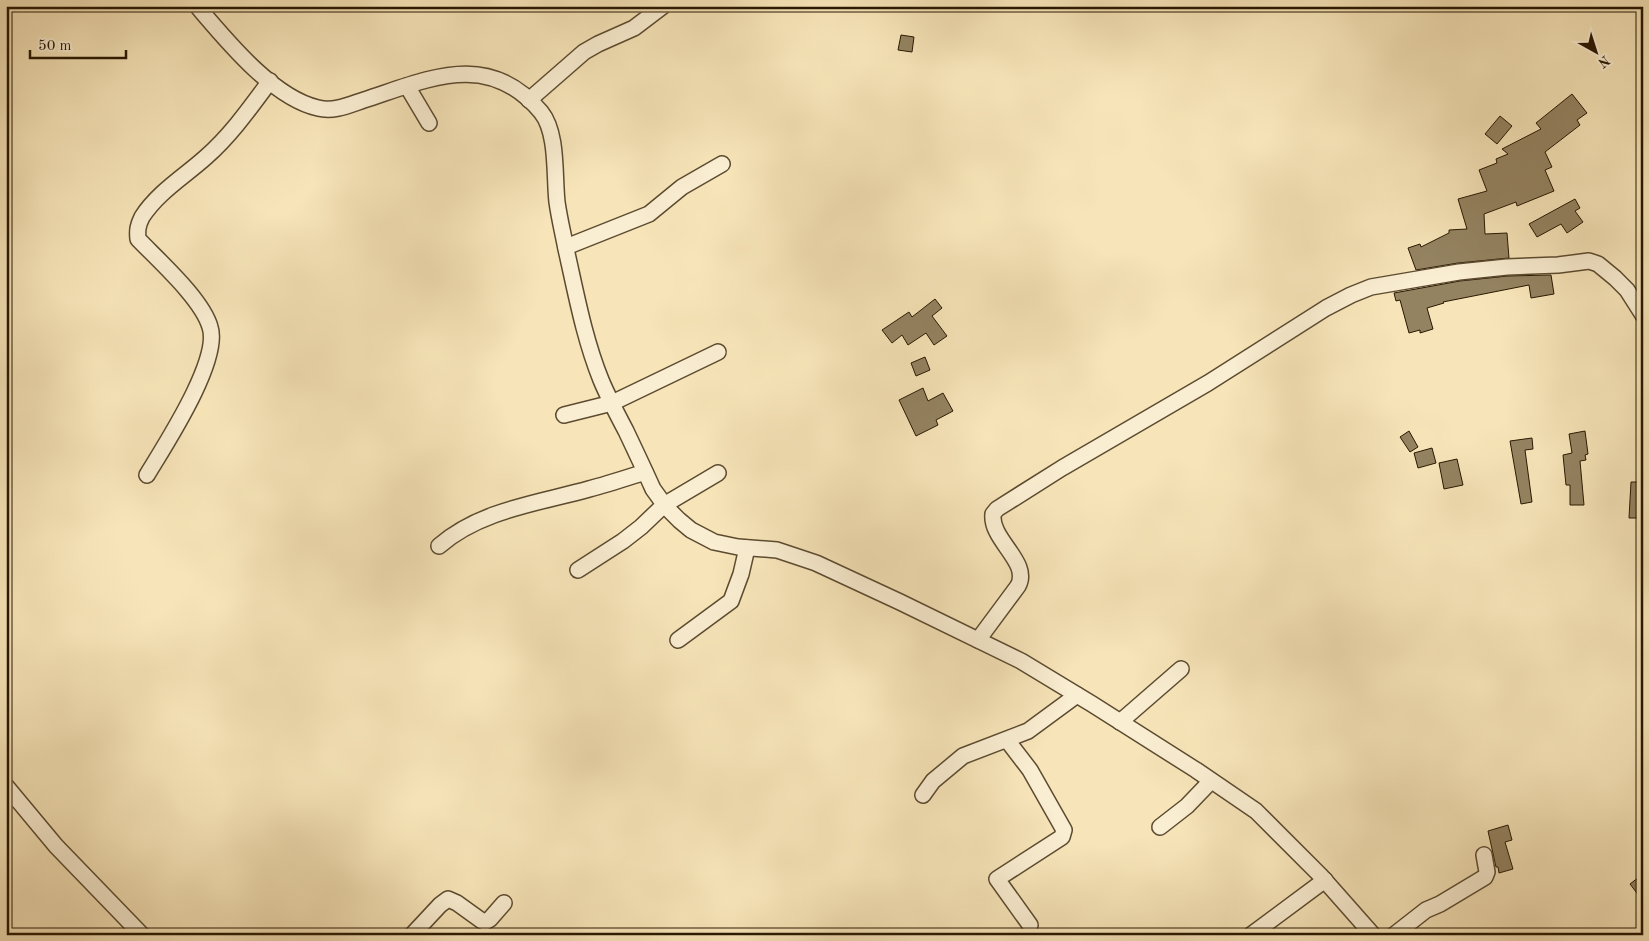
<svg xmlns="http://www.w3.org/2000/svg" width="1649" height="941" viewBox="0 0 1649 941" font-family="'Old Standard TT',serif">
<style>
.building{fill:#948361;stroke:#281802}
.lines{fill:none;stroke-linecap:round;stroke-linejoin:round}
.minor-casing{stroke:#5c4b30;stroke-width:18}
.minor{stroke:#faeed2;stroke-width:15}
</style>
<rect width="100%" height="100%" fill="#f7e5b9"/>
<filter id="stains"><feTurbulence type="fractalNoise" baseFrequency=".004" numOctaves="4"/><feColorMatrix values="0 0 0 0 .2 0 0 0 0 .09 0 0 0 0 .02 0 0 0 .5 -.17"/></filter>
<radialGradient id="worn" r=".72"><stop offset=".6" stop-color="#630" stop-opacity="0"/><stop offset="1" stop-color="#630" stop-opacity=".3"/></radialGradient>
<g class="building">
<polygon points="901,35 914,37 912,52 898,50"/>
<polygon points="1572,94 1587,113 1577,120 1580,125 1545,152 1552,167 1545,170 1554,191 1517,206 1516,202 1484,214 1485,234 1507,233 1509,258 1458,263 1416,270 1408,248 1420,244 1421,247 1449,233 1449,230 1467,229 1458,199 1487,191 1479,170 1497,163 1496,159 1508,154 1502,149 1541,129 1536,123"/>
<polygon points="1500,116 1512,126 1497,144 1485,134"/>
<polygon points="1575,199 1580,208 1575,211 1583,222 1567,233 1561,224 1537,237 1529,224"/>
<polygon points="1551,275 1554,294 1531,298 1529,285 1443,302 1444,303 1427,308 1433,329 1420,333 1420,330 1409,333 1400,300 1396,301 1394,293 1460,281 1508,276"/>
<polygon points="935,299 942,308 932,316 947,336 934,345 926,333 908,345 902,335 892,343 882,330 909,312 912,317"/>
<polygon points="925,357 930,370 916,376 911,363"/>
<polygon points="923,388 928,401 943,393 953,411 936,420 938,425 916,436 899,400"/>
<polygon points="1409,431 1418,447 1410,452 1400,437"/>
<polygon points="1585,431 1588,454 1585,455 1586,460 1580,461 1584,505 1570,505 1570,485 1566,485 1563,455 1572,453 1569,434"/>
<polygon points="1532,438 1533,449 1525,450 1532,502 1521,504 1510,441"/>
<polygon points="1432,448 1436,463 1418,468 1414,453"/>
<polygon points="1457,459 1463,485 1444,489 1439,463"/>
<polygon points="1631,482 1643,482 1642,509 1640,509 1640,518 1629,518"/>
<polygon points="1508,825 1512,840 1505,842 1513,869 1499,873 1498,867 1496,867 1488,831"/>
<polygon points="1643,874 1643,901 1630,884"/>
</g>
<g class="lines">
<defs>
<g id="minor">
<path d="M197 6C226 40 273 98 318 108 334 112 349 105 364 100 429 79 488 49 541 112 558 133 554 175 557 202 559 217 563 233 566 249 576 293 584 338 601 380 608 397 617 414 626 431 635 450 644 469 653 489L666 507 679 520 691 530 714 542 738 547 777 550 816 563 900 602 1021 661 1092 704 1196 770 1256 811 1320 875 1373 935"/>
<polyline points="407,86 429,123"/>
<polyline points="529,100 584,52 598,44 634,28 663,6"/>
<polyline points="566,247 649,214 682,187 722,164"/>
<polyline points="564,415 612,403 718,352"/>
<path d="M147 475C165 445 221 360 210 327 202 299 159 261 138 239 137 230 138 225 142 217 158 192 185 176 206 157 231 135 250 108 270 81"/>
<path d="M439 546C480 510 539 503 589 489 608 484 626 478 645 472"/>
<polyline points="578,570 623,541 641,527 664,505 718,473"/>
<polyline points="678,640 731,601 741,574 747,548"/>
<path d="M978 640 1018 586C1031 562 990 540 993 514L997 509 1062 468 1208 383 1326 308 1351 295 1371 287 1459 272 1507 267 1558 265 1589 261 1598 264 1615 278 1627 290 1643 315"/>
<polyline points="1120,722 1181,669"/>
<polyline points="1007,740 1030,770 1064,830 1062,837 997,879 1030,925"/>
<polyline points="6,786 56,846 142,935"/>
<polyline points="923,795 933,781 963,756 1028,731 1077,695"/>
<polyline points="1160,827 1187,806 1211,781"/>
<polyline points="412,935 440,905 448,899 457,903 482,921 485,922 490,919 504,903"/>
<polyline points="1251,935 1325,880"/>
<polyline points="1394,935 1426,910 1440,904 1485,877 1487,872 1484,855"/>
</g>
</defs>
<use href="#minor" class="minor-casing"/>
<use href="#minor" class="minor"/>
</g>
<rect width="1649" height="941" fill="none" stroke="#f7e5b9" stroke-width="25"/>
<rect x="8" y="8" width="1634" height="926" fill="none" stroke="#281802" stroke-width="2.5"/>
<rect x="12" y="12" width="1624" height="916" fill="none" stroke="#281802"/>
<g transform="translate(1596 52) rotate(141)" stroke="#faeed2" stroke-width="4" paint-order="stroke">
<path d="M0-4L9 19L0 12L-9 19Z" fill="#281802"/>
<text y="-8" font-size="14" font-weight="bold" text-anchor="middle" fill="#281802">N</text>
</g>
<path d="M30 50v8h96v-8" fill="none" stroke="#281802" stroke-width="2.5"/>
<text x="38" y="50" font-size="15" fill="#281802" stroke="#faeed2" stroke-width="4" paint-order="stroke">50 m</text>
<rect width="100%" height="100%" filter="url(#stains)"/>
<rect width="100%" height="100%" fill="url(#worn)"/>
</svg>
